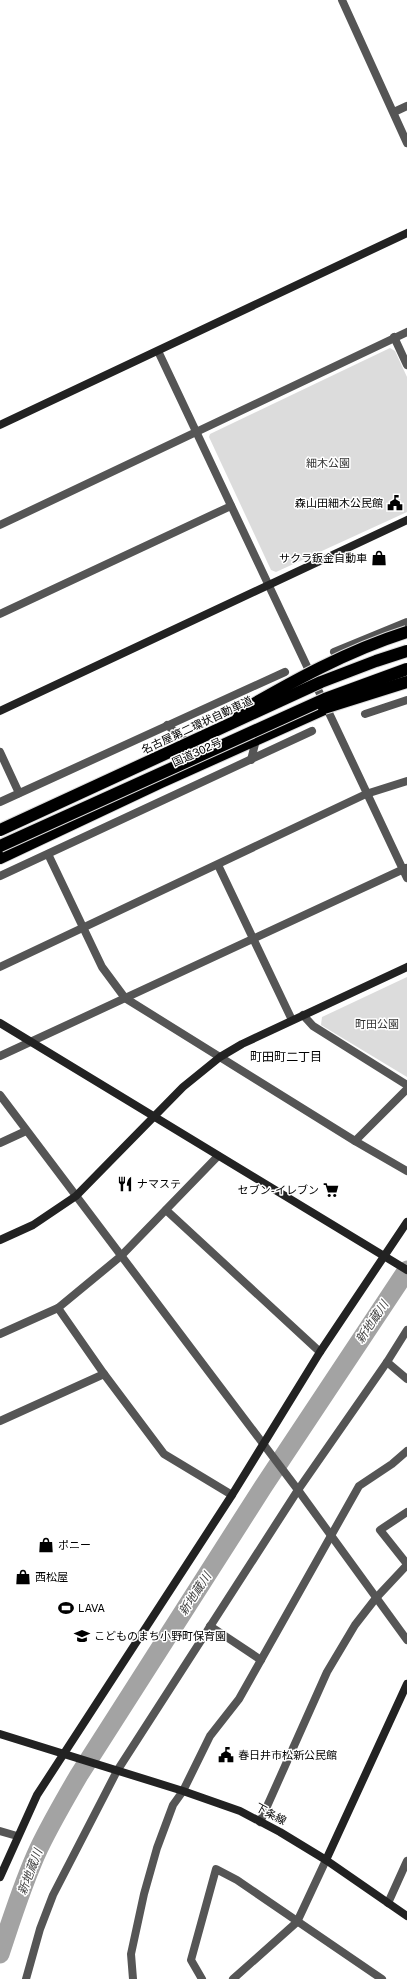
<svg xmlns="http://www.w3.org/2000/svg" width="407" height="1979" viewBox="0 0 407 1979" font-family="'Public Sans','Noto Sans JP',sans-serif">
<style>
.green{fill:#dcdcdc}
.lines{fill:none;stroke-linecap:round;stroke-linejoin:round}
.river{stroke:#a3a3a3;stroke-width:19}
.highway-casing{stroke:#dbdbdb;stroke-width:14}
.street{stroke:#555;stroke-width:8}
.secondary{stroke:#222;stroke-width:8}
.highway{stroke:#000;stroke-width:12}
.highway-bridge-casing{stroke:#dbdbdb;stroke-width:14;stroke-linecap:butt}
.highway-bridge{stroke:#000;stroke-width:12}
.labels{text-anchor:middle;stroke-width:3;stroke-linejoin:round;paint-order:stroke}
.park-label{font-size:11px;fill:#333;stroke:#fff}
.poi-label{font-size:11px;fill:#000;stroke:#fff;text-anchor:start}
.street-label{font-size:11px;fill:#000;stroke:#fff}
.neighbourhood-label{font-size:12px;fill:#000;stroke:#fff}
.water-label{font-size:12px;font-style:italic;fill:#444;stroke:#fff}
</style>
<rect width="100%" height="100%" fill="#fff"/>
<g class="green">
<polygon points="390,348 395,351 407,377 407,512 276,572 271,570 209,437 210,434"/>
<polygon points="407,977 407,1077 321,1025 322,1017"/>
</g>
<g class="lines">
<path class="river" d="M0 1954C12 1918 23 1882 39 1848 51 1823 65 1799 79 1775L263 1487 407 1270"/>
<defs>
<polyline id="highway" points="0,858 161,782 333,705"/>
</defs>
<use href="#highway" class="highway-casing"/>
<g class="street">
<polyline points="342,0 407,143"/>
<polyline points="394,112 407,106"/>
<polyline points="394,337 407,365"/>
<polyline points="158,351 407,878"/>
<polyline points="0,525 407,332"/>
<polyline points="0,614 231,506"/>
<polyline points="334,652 407,622"/>
<polyline points="365,714 407,700"/>
<polyline points="167,725 205,757"/>
<polyline points="0,752 19,793"/>
<polyline points="251,760 256,740"/>
<polyline points="0,802 285,672"/>
<polyline points="48,854 102,967 125,998 355,1141 407,1171"/>
<polyline points="218,865 292,1020"/>
<polyline points="0,876 312,731"/>
<polyline points="0,967 366,794 407,781"/>
<polyline points="303,1015 313,1026 407,1085"/>
<polyline points="0,1056 406,868"/>
<polyline points="0,1095 298,1490 407,1640"/>
<polyline points="355,1141 407,1089"/>
<polyline points="0,1143 26,1131"/>
<polyline points="166,1210 320,1352"/>
<polyline points="58,1308 104,1374 164,1454 232,1495"/>
<polyline points="0,1334 58,1308 121,1256 218,1156"/>
<polyline points="387,1362 407,1379"/>
<polyline points="0,1421 104,1374"/>
<polyline points="407,1512 380,1530 407,1564"/>
<polyline points="210,1626 261,1660"/>
<polyline points="260,1822 327,1672 355,1625 376,1598 407,1565"/>
<polyline points="0,1831 17,1836"/>
<polyline points="388,1903 407,1861"/>
<polyline points="26,1979 40,1929 53,1895 117,1771 298,1490 387,1362 407,1330"/>
<polyline points="133,1979 131,1954 144,1894 157,1848 173,1805 183,1791 210,1736 239,1699 359,1486 392,1464 407,1451"/>
<polyline points="202,1979 191,1960 216,1869 237,1880 382,1979"/>
<polyline points="233,1979 297,1922 326,1860"/>
</g>
<g class="secondary">
<polyline points="0,425 407,233"/>
<polyline points="0,711 407,520"/>
<polyline points="0,1023 407,1270"/>
<polyline points="0,1240 33,1225 76,1196 183,1087 220,1057 242,1044 407,967"/>
<polyline points="0,1734 183,1791 240,1811 280,1832 326,1860 407,1916"/>
<polyline points="326,1860 407,1684"/>
<polyline points="0,1877 37,1795 232,1495 320,1352 407,1222"/>
</g>
<use href="#highway" class="highway"/>
<defs>
<g id="highway-bridge">
<polyline points="324,708 407,682"/>
<path d="M238 713C293 681 347 651 407 632"/>
<polyline points="0,830 321,682 376,661 407,651"/>
<polyline points="0,846 325,699 407,669"/>
</g>
</defs>
<use href="#highway-bridge" class="highway-bridge-casing"/>
<use href="#highway-bridge" class="highway-bridge"/>
</g>
<defs>
<symbol id="civic-bare" viewBox="-9 -9 18 18"><path d="M-.6-6.5H3V-4.5H.6V-3L4-1V1h2V6H-6V1h2V-1L-.6-3ZM-1.2 2.5V6h2.4V2.5Z" fill="#000" stroke="#fff" stroke-width="2.5" paint-order="stroke"/></symbol>
<symbol id="shop-bare" viewBox="-9 -9 18 18"><path d="M-5-2.5h2.3a2.7 3.5 0 0 1 5.4 0H5L5.5 6h-11ZM-1.5-2.5h3a1.5 2.3 0 0 0-3 0Z" fill="#000" stroke="#fff" stroke-width="2.5" paint-order="stroke"/></symbol>
<symbol id="restaurant-bare" viewBox="-9 -9 18 18"><path d="M-5-6h1v4h1v-4h1v4h1v-4h1v5L-1.5 .5V6h-2V.5L-5-1ZM5-6V6H3V1.5H1.5Q1.5-4 5-6Z" fill="#000" stroke="#fff" stroke-width="2.5" paint-order="stroke"/></symbol>
<symbol id="supermarket-bare" viewBox="-9 -9 18 18"><path d="M-6-5.5h2.5l.6 2H6L4.5 2H-2.5L-4.4-4H-6ZM-1.5 3.2a1.3 1.3 0 1 0 .1 0ZM3 3.2a1.3 1.3 0 1 0 .1 0Z" fill="#000" stroke="#fff" stroke-width="2.5" paint-order="stroke"/></symbol>
<symbol id="stadium-bare" viewBox="-9 -9 18 18"><path d="M0-5a6.5 5 0 1 0 0 10a6.5 5 0 1 0 0-10ZM-3.5-1.8h7v3.6h-7Z" fill="#000" stroke="#fff" stroke-width="2.5" paint-order="stroke"/></symbol>
<symbol id="school-bare" viewBox="-9 -9 18 18"><path d="M0-5L7-2L0 1L-7-2ZM-4 1L0 2.5L4 1V4Q0 6-4 4Z" fill="#000" stroke="#fff" stroke-width="2.5" paint-order="stroke"/></symbol>
</defs>
<g fill-rule="evenodd">
<use href="#civic-bare" x="384" y="492" width="22" height="22"/>
<use href="#shop-bare" x="368" y="547" width="22" height="22"/>
<use href="#restaurant-bare" x="114" y="1173" width="22" height="22"/>
<use href="#supermarket-bare" x="320" y="1179" width="22" height="22"/>
<use href="#shop-bare" x="35" y="1534" width="22" height="22"/>
<use href="#shop-bare" x="12" y="1566" width="22" height="22"/>
<use href="#stadium-bare" x="55" y="1597" width="22" height="22"/>
<use href="#school-bare" x="71" y="1625" width="22" height="22"/>
<use href="#civic-bare" x="215" y="1744" width="22" height="22"/>
</g>
<g class="labels">
<g class="park-label">
<text x="328" y="467">細木公園</text>
<text x="377" y="1028">町田公園</text>
</g>
<g class="poi-label">
<text x="383" y="507" text-anchor="end">森山田細木公民館</text>
<text x="367" y="562" text-anchor="end">サクラ鈑金自動車</text>
<text x="137" y="1188">ナマステ</text>
<text x="319" y="1194" text-anchor="end">セブン-イレブン</text>
<text x="58" y="1549">ポニー</text>
<text x="35" y="1581">西松屋</text>
<text x="78" y="1612">LAVA</text>
<text x="94" y="1640">こどものまち小野町保育園</text>
<text x="238" y="1759">春日井市松新公民館</text>
</g>
<g class="street-label">
<text transform="translate(197 725) rotate(-25)" y="4">名古屋第二環状自動車道</text>
<text transform="translate(197 752) rotate(-24)" y="4">国道302号</text>
<text transform="translate(271 1814) rotate(28)" y="4">下条線</text>
</g>
<g class="neighbourhood-label">
<text x="286" y="1061">町田町二丁目</text>
</g>
<g class="water-label">
<text transform="translate(372 1322) rotate(-56)" y="4">新地蔵川</text>
<text transform="translate(195 1594) rotate(-57)" y="4">新地蔵川</text>
<text transform="translate(30 1872) rotate(-69)" y="4">新地蔵川</text>
</g>
</g>
</svg>
